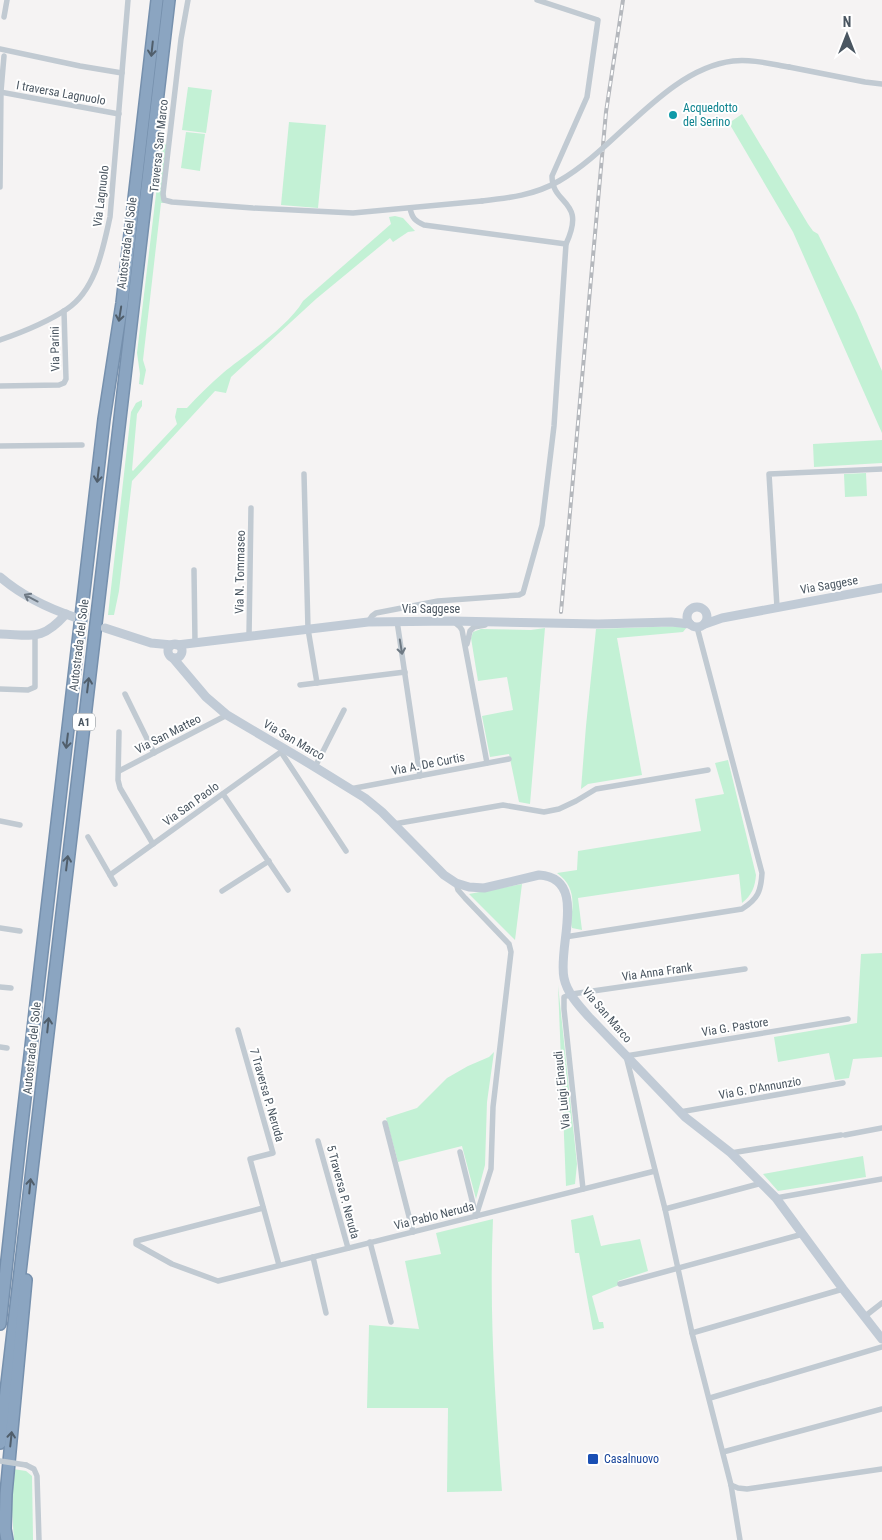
<svg xmlns="http://www.w3.org/2000/svg" width="882" height="1540" viewBox="0 0 882 1540" font-family="'Roboto Condensed',sans-serif">
<style>
.green{fill:#c3f1d5}
.lines{fill:none;stroke-linecap:round;stroke-linejoin:round}
.motorway-casing{stroke:#7690ad;stroke-width:14}
.minor{stroke:#c1cad2;stroke-width:5.5}
.secondary{stroke:#c1cbd6;stroke-width:9}
.motorway{stroke:#8ba5c1;stroke-width:11}
.rail-casing{stroke:#b5b8bd;stroke-width:4}
.rail{stroke:#fff;stroke-width:2;stroke-dasharray:5.5;stroke-linecap:butt}
.minor-bridge{stroke:#c1cad2;stroke-width:5.5}
.oneway{stroke:#505e6b}
.oneway2{stroke:#6e7984}
.oneway3{stroke:#6e7983}
.culture-dot{fill:#0f9aa8;stroke:#fff;stroke-width:2}
.transit-dot{fill:#1a4fb4;stroke:#fff;stroke-width:2}
.labels{text-anchor:middle;stroke-width:4;stroke-linejoin:round;paint-order:stroke}
.shield{fill:#fff;stroke:#808990;stroke-width:1}
.shield-label{font-size:11px;font-weight:bold;fill:#4a5661}
.street-label{font-size:12px;fill:#4a5661;stroke:#fff}
.culture-label{font-size:12px;fill:#0d838f;stroke:#fff;text-anchor:start}
.transit-label{font-size:12px;fill:#164399;stroke:#fff;text-anchor:start}
</style>
<rect width="100%" height="100%" fill="#f5f3f3"/>
<g class="green">
<polygon points="188,87 212,90 206,133 182,130"/>
<polygon points="742,114 808,224 813,231 818,234 857,313 882,371 882,433 793,232 729,123"/>
<polygon points="289,122 326,125 318,208 281,205"/>
<polygon points="186,132 205,134 200,171 181,168"/>
<polygon points="162,144 168,145 165,203 161,203 143,360 146,370 143,385 139,384 140,374 137,353"/>
<path d="M395 216 403 218 415 231 408 232 393 242 390 238 316 299 231 377 226 393 215 391 132 481 119 591 114 615H108L131 412 136 403 142 400V406L137 414 132 470 133 471 177 424 175 417 177 408H187C198 396 210 384 223 373 246 354 288 327 303 301L391 224 389 217Z"/>
<polygon points="882,440 882,463 814,467 813,444"/>
<polygon points="866,473 867,496 845,497 844,474"/>
<polygon points="681,626 687,627 683,632 617,638 642,775 588,784 581,789 586,726 596,629"/>
<polygon points="545,628 530,804 519,802 509,754 490,757 482,716 513,710 507,677 478,681 471,638 473,632 481,629 531,630"/>
<path d="M728 760 756 875C755 887 752 895 742 903L739 874 578 898 582 930 572 928C570 922 572 917 572 912 574 896 571 883 557 873L577 870 578 851 701 831 695 799 724 794 715 763Z"/>
<polygon points="522,884 515,940 469,894"/>
<polygon points="882,953 882,1057 853,1059 849,1078 835,1080 829,1053 778,1062 774,1037 857,1023 861,954"/>
<polygon points="558,985 577,1164 575,1184 566,1186"/>
<polygon points="494,1052 487,1102 485,1165 476,1199 462,1146 398,1162 386,1118 417,1108 447,1078 468,1066 489,1057"/>
<polygon points="863,1156 866,1177 778,1191 763,1174"/>
<path d="M593 1215 601 1246C614 1243 627 1242 640 1239L648 1271 618 1281 619 1285 592 1296 599 1322H603L604 1328 593 1330 579 1253H575L571 1220Z"/>
<path d="M493 1219C489 1310 495 1400 502 1491L447 1492 448 1408H367L369 1325 419 1329 405 1261 441 1254 436 1233Z"/>
<polygon points="13,1469 26,1471 32,1476 33,1540 14,1540 12,1510"/>
</g>
<g class="lines">
<defs>
<g id="motorway">
<polyline points="0,1324 20,1141 104,419 122,303 157,0"/>
<polyline points="0,1443 169,0"/>
<polyline points="7,1540 5,1529 6,1494 26,1280"/>
</g>
</defs>
<use href="#motorway" class="motorway-casing"/>
<g class="minor">
<polyline points="188,0 181,39 163,194 164,200 172,202 253,208 353,213 482,201"/>
<polyline points="4,17 7,0"/>
<polyline points="0,49 80,66 122,73"/>
<polyline points="789,67 865,82 882,84"/>
<polyline points="0,92 119,114"/>
<polyline points="0,187 1,91 4,56"/>
<path d="M410 208C412 218 415 221 424 225L566 244"/>
<path d="M0 340C23 332 46 323 67 309 96 290 103 248 110 217L128 0"/>
<polyline points="0,386 59,385 64,383 66,379 64,311"/>
<polyline points="0,446 82,445"/>
<polyline points="304,474 308,629 317,683"/>
<polyline points="194,570 195,642"/>
<polyline points="777,607 769,474 882,469"/>
<polyline points="397,621 420,776"/>
<polyline points="453,621 460,627 462,630 487,763"/>
<path d="M368 622 372 616 376 613 438 601 519 595 523 593 542 525 554 426 566 244C587 199 552 206 552 176L587 97 598 20 537 0"/>
<polyline points="249,636 251,508"/>
<polyline points="467,644 470,631 474,627 485,625"/>
<polyline points="300,685 405,672"/>
<polyline points="0,689 28,690 35,687 35,635"/>
<polyline points="125,694 154,753"/>
<polyline points="119,732 118,780 120,788 153,844"/>
<polyline points="281,752 346,851"/>
<polyline points="315,767 344,710"/>
<polyline points="119,771 227,715"/>
<polyline points="350,789 509,759"/>
<polyline points="223,794 288,890"/>
<polyline points="0,821 20,825"/>
<polyline points="394,824 503,805 544,812 559,809 576,801 596,789 708,770"/>
<polyline points="88,837 115,884"/>
<polyline points="110,875 285,749"/>
<polyline points="456,883 458,890 465,898 509,944 511,952 493,1107 491,1169 476,1216"/>
<polyline points="222,891 269,861"/>
<polyline points="0,928 20,931"/>
<path d="M565 937 742 909C758 899 761 891 762 873L697 627"/>
<polyline points="0,987 11,988"/>
<polyline points="238,1030 273,1153 250,1159 279,1265"/>
<polyline points="0,1047 7,1048"/>
<polyline points="680,1112 843,1083"/>
<polyline points="385,1123 413,1232"/>
<polyline points="845,1135 882,1128"/>
<polyline points="318,1141 348,1248"/>
<polyline points="460,1152 476,1216"/>
<polyline points="731,1153 841,1135"/>
<polyline points="583,1189 564,1009 564,997 572,994 745,969"/>
<polyline points="776,1198 882,1179"/>
<polyline points="263,1208 136,1241 136,1244 172,1264 218,1281 655,1171"/>
<polyline points="665,1209 762,1183"/>
<polyline points="370,1242 391,1322"/>
<polyline points="313,1257 326,1313"/>
<polyline points="620,1284 803,1234"/>
<polyline points="864,1317 882,1303"/>
<polyline points="692,1333 843,1289"/>
<polyline points="710,1398 882,1347"/>
<polyline points="723,1452 882,1409"/>
<polyline points="26,1465 34,1469 37,1476 39,1540"/>
<polyline points="731,1485 738,1488 747,1489 882,1469"/>
<polyline points="740,1540 731,1485 692,1333 665,1209 626,1056 848,1019"/>
</g>
<g class="secondary">
<path d="M0 577C21 595 47 608 74 617"/>
<circle cx="697" cy="617" r="10"/>
<polyline points="705,624 722,618 882,588"/>
<polyline points="105,628 151,643 172,645"/>
<path d="M0 634C33 635 42 641 66 614"/>
<circle cx="175" cy="651" r="7"/>
<polyline points="177,645 368,622 453,621 598,624 671,622 690,624"/>
<path d="M173 658 206 697 227 715 310 764 365 798 382 812 444 875 456 883 469 887 484 888 539 875C589 878 557 946 564 978 567 993 579 1006 589 1017L685 1117 731 1153 776 1198 843 1289 882 1339"/>
</g>
<use href="#motorway" class="motorway"/>
<defs>
<polyline id="rail" points="561,612 606,112 623,0"/>
</defs>
<use href="#rail" class="rail-casing"/>
<use href="#rail" class="rail"/>
<g class="minor-bridge">
<path d="M482 201C509 198 535 195 559 181 616 149 666 69 733 61 752 59 771 64 789 67"/>
<polyline points="0,1461 26,1465"/>
</g>
</g>
<defs><path id="oneway-shaft" d="M-6 0H5M1.5-3L5.5 0L1.5 3" fill="none" stroke-width="1.6" stroke-linecap="round" stroke-linejoin="round" transform="scale(1.25)"/></defs>
<g class="oneway">
<use href="#oneway-shaft" transform="translate(152 49) rotate(96)"/>
<use href="#oneway-shaft" transform="translate(120 314) rotate(99)"/>
<use href="#oneway-shaft" transform="translate(98 475) rotate(97)"/>
<use href="#oneway-shaft" transform="translate(88 685) rotate(-83)"/>
<use href="#oneway-shaft" transform="translate(67 741) rotate(97)"/>
<use href="#oneway-shaft" transform="translate(67 863) rotate(-83)"/>
<use href="#oneway-shaft" transform="translate(48 1025) rotate(-84)"/>
<use href="#oneway-shaft" transform="translate(30 1186) rotate(-84)"/>
<use href="#oneway-shaft" transform="translate(11 1439) rotate(-84)"/>
</g>
<use class="oneway2" href="#oneway-shaft" transform="translate(31 598) rotate(-152)"/>
<use class="oneway3" href="#oneway-shaft" transform="translate(401 647) rotate(81)"/>
<circle class="culture-dot" cx="673" cy="115" r="5"/>
<rect class="transit-dot" x="587" y="1453" width="12" height="12" rx="2.5"/>
<g class="labels">
<rect class="shield" x="73" y="713.5" width="22" height="17" rx="4"/>
<g class="shield-label">
<text x="84" y="726">A1</text>
</g>
<g class="street-label">
<text transform="translate(61 93) rotate(10)" y="4">I traversa Lagnuolo</text>
<text transform="translate(159 146) rotate(-84)" y="4">Traversa San Marco</text>
<text transform="translate(101 196) rotate(-83)" y="4">Via Lagnuolo</text>
<text transform="translate(127 243) rotate(-83)" y="4">Autostrada del Sole</text>
<text transform="translate(55 349) rotate(-91)" y="4">Via Parini</text>
<text transform="translate(240 572) rotate(-89)" y="4">Via N. Tommaseo</text>
<text transform="translate(829 585) rotate(-10)" y="4">Via Saggese</text>
<text x="431" y="613">Via Saggese</text>
<text transform="translate(79 645) rotate(-83)" y="4">Autostrada del Sole</text>
<text transform="translate(168 734) rotate(-27)" y="4">Via San Matteo</text>
<text transform="translate(294 740) rotate(30)" y="4">Via San Marco</text>
<text transform="translate(428 764) rotate(-11)" y="4">Via A. De Curtis</text>
<text transform="translate(191 804) rotate(-36)" y="4">Via San Paolo</text>
<text transform="translate(657 972) rotate(-8)" y="4">Via Anna Frank</text>
<text transform="translate(607 1015) rotate(49)" y="4">Via San Marco</text>
<text transform="translate(735 1027) rotate(-9)" y="4">Via G. Pastore</text>
<text transform="translate(32 1048) rotate(-84)" y="4">Autostrada del Sole</text>
<text transform="translate(760 1088) rotate(-10)" y="4">Via G. D'Annunzio</text>
<text transform="translate(562 1090) rotate(-96)" y="4">Via Luigi Einaudi</text>
<text transform="translate(267 1095) rotate(74)" y="4">7 Traversa P. Neruda</text>
<text transform="translate(343 1192) rotate(75)" y="4">5 Traversa P. Neruda</text>
<text transform="translate(434 1216) rotate(-14)" y="4">Via Pablo Neruda</text>
</g>
<g class="culture-label">
<text x="683" y="112">Acquedotto<tspan x="683" dy="14">del Serino</tspan></text>
</g>
<g class="transit-label">
<text x="604" y="1463">Casalnuovo</text>
</g>
</g>
<g transform="translate(847 35)" stroke="#ffffff" stroke-width="4" paint-order="stroke">
<path d="M0-4L9 19L0 12L-9 19Z" fill="#4a5661"/>
<text y="-8" font-size="14" font-weight="bold" text-anchor="middle" fill="#4a5661">N</text>
</g>
</svg>
